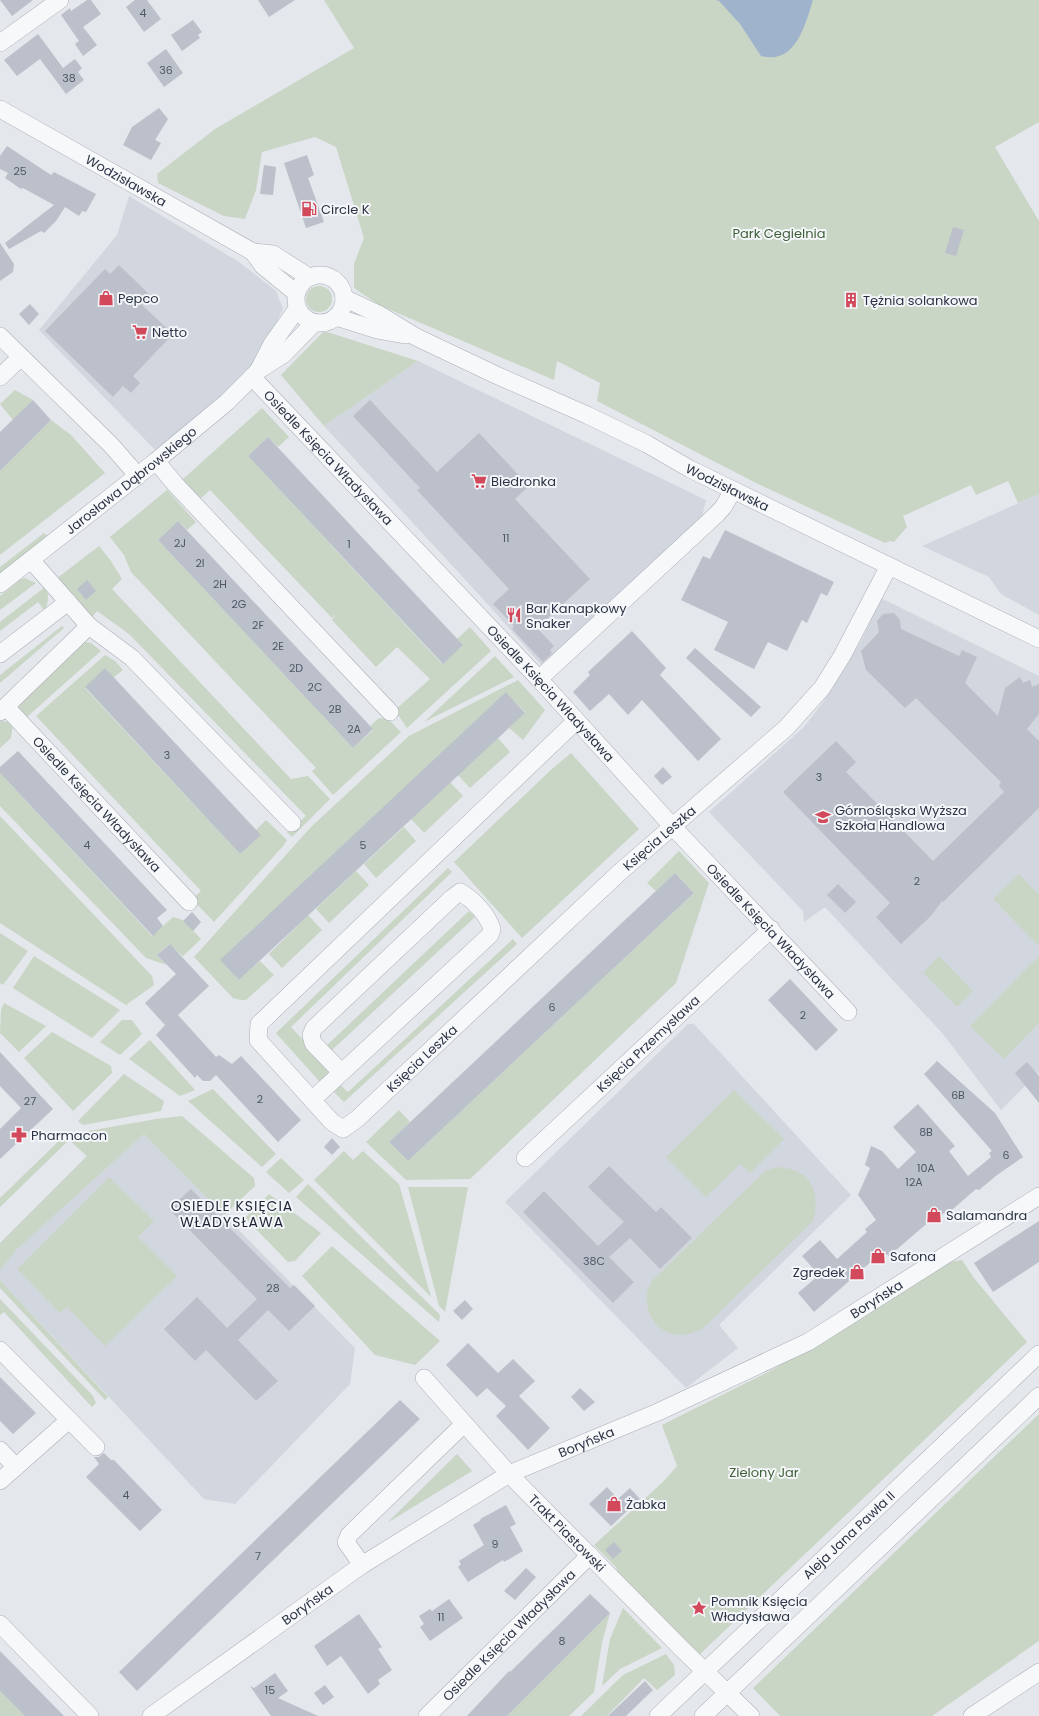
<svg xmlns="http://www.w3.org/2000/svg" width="1039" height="1716" viewBox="0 0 1039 1716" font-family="Poppins,sans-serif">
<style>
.built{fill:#d2d6de}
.green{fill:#c9d6c5}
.water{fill:#9fb4cc}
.building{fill:#bbc0ca}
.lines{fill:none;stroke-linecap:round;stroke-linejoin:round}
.minor-casing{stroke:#a9aeb7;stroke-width:18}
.minor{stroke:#f7f8fa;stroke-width:17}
.labels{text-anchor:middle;stroke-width:4;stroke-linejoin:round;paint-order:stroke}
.number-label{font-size:11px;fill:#4f5766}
.street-label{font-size:13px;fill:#2b3445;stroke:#f4f6f9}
.poi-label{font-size:13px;fill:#2b3445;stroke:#f4f6f9;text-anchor:start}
.park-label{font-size:13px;fill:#3f6138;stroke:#f4f6f9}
.neighbourhood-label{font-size:14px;letter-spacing:1px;fill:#1d2536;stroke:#f4f6f9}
</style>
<rect width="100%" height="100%" fill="#e4e7ec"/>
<g class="built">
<polygon points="129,196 239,262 276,291 283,309 252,372 158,453 39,330 117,235"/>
<polygon points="418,361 706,500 702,517 544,668 493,610 324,426"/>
<polygon points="1039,494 1039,615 1001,594 989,577 922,546"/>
<polygon points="881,598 1039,676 1039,1072 1001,1110 943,1034 825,907 804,922 803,911 709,812 804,727 823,702 861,641"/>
<polygon points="688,1024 694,1024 851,1195 719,1325 738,1348 686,1388 505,1202"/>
<polygon points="144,1134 355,1348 350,1384 235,1504 204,1499 0,1280 0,1270 12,1253"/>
</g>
<g class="green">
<polygon points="324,0 1039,0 1039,122 995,147 1039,221 1039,494 1018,503 1008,481 976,495 971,485 903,516 907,527 894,542 890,541 885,543 758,484 597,401 600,383 557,361 554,380 379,305 354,288 354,264 364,238 336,147 315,137 262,152 256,190 245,219 224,216 158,183 157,174 215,129 354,48"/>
<circle cx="319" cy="299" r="13"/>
<polygon points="324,331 418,361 324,426 281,375"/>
<polygon points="15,390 33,400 13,420 0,404"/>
<polygon points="262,408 289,437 278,447 268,437 248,456 442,664 463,645 457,639 470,627 491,651 407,728 395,710 430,679 397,647 376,667 332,620 336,614 332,618 210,490 199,500 183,479"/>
<polygon points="51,420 71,435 105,473 0,555 0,471"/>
<polygon points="167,490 196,522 187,530 178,521 158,540 353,748 373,730 370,726 379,718 388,719 401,732 333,795 312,771 316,768 131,572 124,555 110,537"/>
<polygon points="44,533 48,537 0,575 0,567"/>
<polygon points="99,546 111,561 122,579 112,589 291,779 308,776 330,799 292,837 287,832 306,816 129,634 97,611 90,620 56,579"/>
<polygon points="25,578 36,583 0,610 0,596 21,579"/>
<path d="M45 587C50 596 48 602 45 611L38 602 0 631V622Z"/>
<polygon points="62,626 64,628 0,683 0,675"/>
<polygon points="86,642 91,643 101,651 27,717 19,708 21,701 67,656"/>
<polygon points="105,655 115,661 123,670 113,678 105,669 85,688 240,854 260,835 256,830 266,820 287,840 284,845 214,922 192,899 201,891 36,716"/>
<polygon points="495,656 514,677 424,722"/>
<polygon points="518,680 545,710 523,740 509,728 525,712 506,693 221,960 239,980 260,961 274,975 246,1000 241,1000 233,998 194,957 311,827 409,736"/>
<polygon points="0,721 10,722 13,724 11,738 0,748"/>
<polygon points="498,738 510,752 470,788 458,775"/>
<polygon points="571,753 639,829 522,938 454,862 552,769"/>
<polygon points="0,773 152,936 173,917 183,920 201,939 183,956 169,944 157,955 167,965 146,958 0,806"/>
<polygon points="450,782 463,796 424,833 411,819"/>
<polygon points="0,816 152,976 154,985 126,1005 0,923"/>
<polygon points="404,827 416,841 376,878 364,864"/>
<polygon points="679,851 709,883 676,983 470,1179 406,1180 366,1142 399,1110 410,1122 389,1142 408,1161 694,893 675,873 656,891 647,883"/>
<polygon points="448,868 452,872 291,1027 332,1071 320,1082 276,1033"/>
<polygon points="356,871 369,885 329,923 316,909"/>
<polygon points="1019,874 1039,895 1039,943 1037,944 993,899"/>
<polygon points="469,911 475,917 331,1051 324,1048"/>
<polygon points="308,915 322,930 282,968 269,954"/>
<polygon points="0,933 28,951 3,985 0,983"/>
<polygon points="513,939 517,944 344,1102 332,1090 339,1084 348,1092"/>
<polygon points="34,956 120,1010 92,1038 13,988"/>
<polygon points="939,956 973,991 957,1007 923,973"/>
<polygon points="1039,956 1039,1023 1004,1059 970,1026"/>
<polygon points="4,1003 46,1026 19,1052 0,1033 1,1010"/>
<polygon points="122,1020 132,1020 142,1034 120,1055 100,1042"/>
<polygon points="52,1032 111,1066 112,1073 73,1111 24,1058"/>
<polygon points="150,1040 195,1090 180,1096 129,1059"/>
<polygon points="124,1074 164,1101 161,1111 83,1125 78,1121"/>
<polygon points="213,1089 276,1154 262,1167 188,1101"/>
<polygon points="734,1090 784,1139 750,1173 740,1164 706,1197 666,1157"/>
<polygon points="182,1116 254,1178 255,1186 224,1215 144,1134 17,1249 0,1270 0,1243 87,1156 69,1140 0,1207 0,1198 65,1135 156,1119"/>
<polygon points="344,1151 353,1160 363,1151 399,1184 431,1297 314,1180"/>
<polygon points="281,1158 304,1180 289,1193 266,1172"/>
<path d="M776 1167C781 1168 786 1168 791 1169 816 1177 819 1200 813 1221L702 1329C693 1333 682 1337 672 1334 655 1329 645 1312 647 1295 647 1290 650 1285 652 1281L765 1171Z"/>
<polygon points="109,1177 154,1221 138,1237 177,1276 105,1346 67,1307 60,1313 17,1269"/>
<polygon points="308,1184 440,1315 439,1322 296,1197"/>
<polygon points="408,1187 468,1187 445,1312 439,1306"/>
<polygon points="269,1194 321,1233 295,1261 288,1262 245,1218"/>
<polygon points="332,1246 440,1341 415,1365 375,1355 302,1276"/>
<polygon points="962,1260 974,1278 1027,1342 695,1659 622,1584 616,1567 594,1545 663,1482 677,1466 662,1425 772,1370 840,1329 941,1263"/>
<polygon points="0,1280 108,1397 105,1400 0,1288"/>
<polygon points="0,1299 93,1396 96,1403 92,1407 4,1312 0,1315"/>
<polygon points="1039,1414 1039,1641 932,1716 780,1716 753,1688"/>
<polygon points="457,1454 472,1471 387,1523"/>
<polygon points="623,1608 662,1648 620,1669 602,1686 610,1639"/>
<polygon points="610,1613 602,1643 594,1692 569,1716 507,1716"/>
<polygon points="666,1654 674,1665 675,1675 657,1690 644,1678 607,1716 581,1716 623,1675"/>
<polygon points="0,1691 25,1716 0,1716"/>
</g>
<path class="water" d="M716 0H813C805 25 796 65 761 56L740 24 719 1Z"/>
<g class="building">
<polygon points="0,0 33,0 12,16"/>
<polygon points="87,0 91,0 101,14 83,27 97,45 83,56 75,44 79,41 61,15 70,8 71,11"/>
<polygon points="135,0 147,0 161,19 144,32 126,7"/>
<polygon points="258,0 295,0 269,17"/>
<polygon points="193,20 202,32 198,35 200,38 182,51 171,35"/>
<polygon points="38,34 63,68 75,59 82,68 78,72 84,80 66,94 40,59 17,76 4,60"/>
<polygon points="166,49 183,73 164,87 147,63"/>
<polygon points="159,108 168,119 155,140 161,143 151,160 123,145 132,127"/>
<polygon points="7,146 51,175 54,172 96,194 86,212 82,211 79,216 65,207 56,221 44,233 41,231 9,249 5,243 54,205 23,188 21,189 5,178 8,173 0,169 0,156"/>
<polygon points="307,155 314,175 308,178 324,222 306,228 284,163"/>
<polygon points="264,165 276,167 273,195 260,194"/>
<polygon points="953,227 964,230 956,256 945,253"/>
<polygon points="0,243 14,264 13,272 0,281"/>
<polygon points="119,265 151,296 142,305 173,334 133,376 140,383 131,393 123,386 113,397 45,331 105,269 110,274"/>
<polygon points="30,304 39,314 29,325 19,314"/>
<polygon points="33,400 51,420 0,471 0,432"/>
<polygon points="370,400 437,472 479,433 529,486 515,499 590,579 537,628 554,646 550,650 552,653 543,662 512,629 514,626 493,604 509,589 417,490 420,488 353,416"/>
<polygon points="268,437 463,645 443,664 248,456"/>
<polygon points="178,521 373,729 353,748 158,540"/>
<polygon points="725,530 834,582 827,596 821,593 807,623 802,620 787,651 768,642 754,669 714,650 728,622 681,600 703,556 710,559"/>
<polygon points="87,580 96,591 86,600 77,589"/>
<polygon points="894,613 900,620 901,629 959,656 962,650 977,657 965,683 998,716 1005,688 1020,677 1023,683 1030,680 1032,687 1039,684 1039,714 1027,729 1039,741 1039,808 943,902 942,901 931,916 901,944 876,917 890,903 783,792 836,741 856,762 846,772 933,861 1004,792 999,786 1001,782 916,698 905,708 866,670 861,651 879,632 877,621 883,614"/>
<polygon points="632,631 666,668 660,675 721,739 698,761 642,700 628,715 609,694 590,711 573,692 590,675 588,672"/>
<polygon points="695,648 761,707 751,717 686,658"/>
<polygon points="105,668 261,835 240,854 85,687"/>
<polygon points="506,692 525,713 239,980 220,960"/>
<polygon points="18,751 167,910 157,918 163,926 153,936 0,773 0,767"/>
<polygon points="663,767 672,777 662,785 654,776"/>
<polygon points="675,873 694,893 408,1161 389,1142"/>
<polygon points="838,884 856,902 845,913 827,895"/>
<polygon points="192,912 201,922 193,931 183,921"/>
<polygon points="170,944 209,986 178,1015 216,1057 219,1055 232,1064 241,1056 301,1120 278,1142 216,1075 210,1081 203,1081 197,1075 195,1078 156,1035 165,1025 145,1003 176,974 157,955"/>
<polygon points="790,979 838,1030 816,1051 768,1000"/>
<polygon points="0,1052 53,1109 0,1159 0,1129 21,1108 0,1086"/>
<polygon points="937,1061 995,1113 1023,1157 997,1175 979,1190 976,1189 946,1215 944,1213 933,1222 931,1220 889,1256 886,1254 877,1263 873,1260 814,1312 798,1293 819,1275 802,1256 820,1240 837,1259 867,1232 865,1229 876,1220 858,1195 870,1168 865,1165 871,1146 882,1151 898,1169 916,1152 893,1127 918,1104 955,1146 949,1151 968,1176 991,1157 989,1153 992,1151 924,1074"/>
<polygon points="1027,1062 1039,1076 1039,1103 1015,1073"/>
<polygon points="332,1138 340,1147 332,1155 324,1147"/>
<polygon points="609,1166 656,1212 661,1207 692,1238 660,1269 630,1238 609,1257 634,1282 613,1303 523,1212 544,1191 598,1246 624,1222 588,1187"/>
<polygon points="191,1189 290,1288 294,1285 315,1306 289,1331 268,1310 238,1340 278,1381 256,1401 206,1350 195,1361 164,1329 197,1297 227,1328 257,1299 169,1209"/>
<polygon points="1039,1221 1039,1262 993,1292 974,1263"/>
<polygon points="465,1300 473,1309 462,1320 453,1311"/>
<polygon points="468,1343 498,1373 513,1359 535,1381 519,1396 550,1428 528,1450 496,1416 506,1406 487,1388 477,1397 446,1365"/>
<polygon points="0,1377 36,1413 13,1434 0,1421"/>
<polygon points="580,1388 595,1402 584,1411 571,1397"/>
<polygon points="400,1400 420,1419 137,1691 119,1672"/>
<polygon points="104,1453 111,1460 114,1460 162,1510 140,1531 86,1477 99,1464 94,1457 99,1457"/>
<polygon points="607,1487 618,1499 630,1488 640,1499 611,1526 589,1504"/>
<polygon points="506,1505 516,1524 510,1527 523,1551 504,1562 503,1560 468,1582 458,1567 461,1564 459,1561 484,1545 473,1525 481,1520 480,1519"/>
<polygon points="614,1542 622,1551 613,1559 605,1550"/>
<polygon points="526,1568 536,1577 515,1600 504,1591"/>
<polygon points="590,1594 610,1613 507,1716 467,1716 509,1671 510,1672"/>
<polygon points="449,1599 463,1618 430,1641 420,1627 424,1624 419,1616 430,1609 432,1611"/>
<polygon points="359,1614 382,1647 378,1649 392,1670 378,1680 380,1684 368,1694 341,1656 327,1666 314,1646"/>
<polygon points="0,1651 64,1716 25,1716 0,1691"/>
<polygon points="275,1673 288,1691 278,1698 318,1716 271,1716 250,1686 254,1688"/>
<polygon points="645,1681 653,1690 626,1716 608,1716"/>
<polygon points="325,1685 334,1697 323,1705 314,1693"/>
</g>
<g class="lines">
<defs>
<g id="minor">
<polyline points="0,43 60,0"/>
<path id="s1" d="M0 109 253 252 273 254 309 277"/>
<polyline points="253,252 263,266 296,293"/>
<circle cx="320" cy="299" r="24"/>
<path id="s2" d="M344 298 380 315 416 337 496 375 587 415 647 444 690 469 1039 639"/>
<polyline points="336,317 377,330 405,335"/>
<polyline points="0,336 111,445 138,476"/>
<polyline points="259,370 284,354 314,323"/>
<polyline points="0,377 21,357"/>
<path id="s3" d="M252 377 539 679 673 827 848 1012"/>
<polyline points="156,461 175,484 390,712"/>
<polyline points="31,560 89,626 132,658 292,823"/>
<path id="s4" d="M0 584 156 461 227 402 258 371 272 344 297 309"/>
<polyline points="0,654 68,602"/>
<polyline points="539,679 717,514 724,506 733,490"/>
<path id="s5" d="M6 707 189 902"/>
<polyline points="0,712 89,626"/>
<path id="s6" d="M576 721 259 1024 258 1040 332 1122 343 1129 357 1119 620 872 786 728 822 688 842 656 889 566"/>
<path d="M312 1100 490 935 492 929C487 914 474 900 460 892L452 898 314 1028 311 1035 313 1043 341 1072"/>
<path id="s7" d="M525 1158 771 929"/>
<polyline points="0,1350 96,1447"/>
<path id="s8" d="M424 1378 509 1474 682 1649 751 1716"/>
<polyline points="0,1450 16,1467"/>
<polyline points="0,1481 69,1420"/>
<polyline points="362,1565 346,1542 349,1535 464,1424"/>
<polyline points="0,1624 90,1716"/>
<path id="s9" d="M151 1716 362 1565 509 1474 658 1412 808 1342 1039 1196"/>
<path id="s10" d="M427 1716 590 1555"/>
<path id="s11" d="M658 1716 1039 1354"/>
<polyline points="703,1716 1039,1396"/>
<polyline points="972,1716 1039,1672"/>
</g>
</defs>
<use href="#minor" class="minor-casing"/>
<use href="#minor" class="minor"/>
</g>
<defs>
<symbol id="fuel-bare" viewBox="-9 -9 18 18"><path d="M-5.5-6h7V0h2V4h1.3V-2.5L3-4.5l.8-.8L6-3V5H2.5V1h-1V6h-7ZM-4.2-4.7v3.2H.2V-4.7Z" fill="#d1495b" stroke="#f4f6f9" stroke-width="2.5" paint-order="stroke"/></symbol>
<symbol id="shop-bare" viewBox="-9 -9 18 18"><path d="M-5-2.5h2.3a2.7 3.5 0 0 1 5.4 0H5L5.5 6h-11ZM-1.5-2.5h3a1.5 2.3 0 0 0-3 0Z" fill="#d1495b" stroke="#f4f6f9" stroke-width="2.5" paint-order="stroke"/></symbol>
<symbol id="building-bare" viewBox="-9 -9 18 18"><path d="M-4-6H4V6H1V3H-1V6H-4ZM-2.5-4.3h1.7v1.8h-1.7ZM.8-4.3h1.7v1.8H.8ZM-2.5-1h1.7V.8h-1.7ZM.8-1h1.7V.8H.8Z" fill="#d1495b" stroke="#f4f6f9" stroke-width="2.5" paint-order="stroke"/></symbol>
<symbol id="supermarket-bare" viewBox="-9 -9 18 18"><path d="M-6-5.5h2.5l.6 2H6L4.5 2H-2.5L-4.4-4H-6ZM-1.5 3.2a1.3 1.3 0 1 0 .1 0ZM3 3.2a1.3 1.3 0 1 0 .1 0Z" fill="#d1495b" stroke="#f4f6f9" stroke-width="2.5" paint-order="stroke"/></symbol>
<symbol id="restaurant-bare" viewBox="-9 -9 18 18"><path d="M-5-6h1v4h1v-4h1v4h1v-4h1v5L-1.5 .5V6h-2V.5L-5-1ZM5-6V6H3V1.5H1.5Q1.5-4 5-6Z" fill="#d1495b" stroke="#f4f6f9" stroke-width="2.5" paint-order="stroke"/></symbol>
<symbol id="university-bare" viewBox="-9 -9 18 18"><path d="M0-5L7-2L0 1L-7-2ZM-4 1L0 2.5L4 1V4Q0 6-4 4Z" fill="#d1495b" stroke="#f4f6f9" stroke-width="2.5" paint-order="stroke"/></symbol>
<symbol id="pharmacy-bare" viewBox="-9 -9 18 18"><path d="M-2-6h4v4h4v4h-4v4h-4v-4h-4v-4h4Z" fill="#d1495b" stroke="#f4f6f9" stroke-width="2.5" paint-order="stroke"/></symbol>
<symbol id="sight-bare" viewBox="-9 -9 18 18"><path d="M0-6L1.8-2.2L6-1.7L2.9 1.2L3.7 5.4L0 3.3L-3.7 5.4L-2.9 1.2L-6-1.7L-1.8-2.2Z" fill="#d1495b" stroke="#f4f6f9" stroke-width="2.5" paint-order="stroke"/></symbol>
</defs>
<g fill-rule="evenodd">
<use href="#fuel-bare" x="298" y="198" width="22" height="22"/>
<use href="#shop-bare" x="95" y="287" width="22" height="22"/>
<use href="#building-bare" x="840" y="289" width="22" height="22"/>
<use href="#supermarket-bare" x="129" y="321" width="22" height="22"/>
<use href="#supermarket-bare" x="468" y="470" width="22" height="22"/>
<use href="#restaurant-bare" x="503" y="604" width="22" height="22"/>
<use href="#university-bare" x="812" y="806" width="22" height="22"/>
<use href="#pharmacy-bare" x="8" y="1124" width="22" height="22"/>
<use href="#shop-bare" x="923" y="1204" width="22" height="22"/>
<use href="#shop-bare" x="867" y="1245" width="22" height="22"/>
<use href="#shop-bare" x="846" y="1261" width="22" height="22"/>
<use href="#shop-bare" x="603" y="1493" width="22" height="22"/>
<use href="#sight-bare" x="688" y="1597" width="22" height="22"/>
</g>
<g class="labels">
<g class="number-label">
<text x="143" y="17">4</text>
<text x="166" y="74">36</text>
<text x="69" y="82">38</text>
<text x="20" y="175">25</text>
<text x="506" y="542">11</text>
<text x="180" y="547">2J</text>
<text x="349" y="548">1</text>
<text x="200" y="567">2I</text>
<text x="220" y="588">2H</text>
<text x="239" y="608">2G</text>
<text x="258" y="629">2F</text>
<text x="278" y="650">2E</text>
<text x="296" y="672">2D</text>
<text x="315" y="691">2C</text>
<text x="335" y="713">2B</text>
<text x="354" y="733">2A</text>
<text x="167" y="759">3</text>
<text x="819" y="781">3</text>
<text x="87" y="849">4</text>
<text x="363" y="849">5</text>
<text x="917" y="885">2</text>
<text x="552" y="1011">6</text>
<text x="803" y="1019">2</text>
<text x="958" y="1099">6B</text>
<text x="260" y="1103">2</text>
<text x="30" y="1105">27</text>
<text x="926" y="1136">8B</text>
<text x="1006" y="1159">6</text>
<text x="926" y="1172">10A</text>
<text x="914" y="1186">12A</text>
<text x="594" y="1265">38C</text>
<text x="273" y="1292">28</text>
<text x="126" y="1499">4</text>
<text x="495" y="1548">9</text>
<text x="258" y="1560">7</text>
<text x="441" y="1621">11</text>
<text x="562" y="1645">8</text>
<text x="270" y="1694">15</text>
</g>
<g class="street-label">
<text dy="5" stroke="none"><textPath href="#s1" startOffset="145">Wodzisławska</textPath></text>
<text dy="5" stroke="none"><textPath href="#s3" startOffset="111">Osiedle Księcia Władysława</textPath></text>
<text dy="5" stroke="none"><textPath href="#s4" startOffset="167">Jarosława Dąbrowskiego</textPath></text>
<text dy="5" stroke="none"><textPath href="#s2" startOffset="428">Wodzisławska</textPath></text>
<text dy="5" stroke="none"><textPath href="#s3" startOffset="435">Osiedle Księcia Władysława</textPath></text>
<text dy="5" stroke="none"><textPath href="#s5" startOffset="133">Osiedle Księcia Władysława</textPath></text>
<text dy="5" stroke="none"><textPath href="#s6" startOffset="1008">Księcia Leszka</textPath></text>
<text dy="5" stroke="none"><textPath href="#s3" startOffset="759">Osiedle Księcia Władysława</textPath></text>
<text dy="5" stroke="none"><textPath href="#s7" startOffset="168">Księcia Przemysława</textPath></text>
<text dy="5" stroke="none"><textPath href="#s6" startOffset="684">Księcia Leszka</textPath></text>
<text dy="5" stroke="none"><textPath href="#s9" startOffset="840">Boryńska</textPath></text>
<text dy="5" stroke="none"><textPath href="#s9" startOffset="516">Boryńska</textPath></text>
<text dy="5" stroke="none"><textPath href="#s8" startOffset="211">Trakt Piastowski</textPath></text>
<text dy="5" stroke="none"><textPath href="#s11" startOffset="263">Aleja Jana Pawła II</textPath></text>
<text dy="5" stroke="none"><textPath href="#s9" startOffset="192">Boryńska</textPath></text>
<text dy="5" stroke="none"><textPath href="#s10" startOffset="115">Osiedle Księcia Władysława</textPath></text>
</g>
<g class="poi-label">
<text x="321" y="214">Circle K</text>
<text x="118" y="303">Pepco</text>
<text x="863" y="305">Tężnia solankowa</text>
<text x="152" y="337">Netto</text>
<text x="491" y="486">Biedronka</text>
<text x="526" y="613">Bar Kanapkowy<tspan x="526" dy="15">Snaker</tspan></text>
<text x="835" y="815">Górnośląska Wyższa<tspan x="835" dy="15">Szkoła Handlowa</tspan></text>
<text x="31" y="1140">Pharmacon</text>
<text x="946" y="1220">Salamandra</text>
<text x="890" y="1261">Safona</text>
<text x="845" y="1277" text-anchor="end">Zgredek</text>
<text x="626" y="1509">Żabka</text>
<text x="711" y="1606">Pomnik Księcia<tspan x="711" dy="15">Władysława</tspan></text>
</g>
<g class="park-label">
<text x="779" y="238">Park Cegielnia</text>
<text x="764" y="1477">Zielony Jar</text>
</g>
<g class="neighbourhood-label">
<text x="232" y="1211">OSIEDLE KSIĘCIA<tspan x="232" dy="16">WŁADYSŁAWA</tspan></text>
</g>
</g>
</svg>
